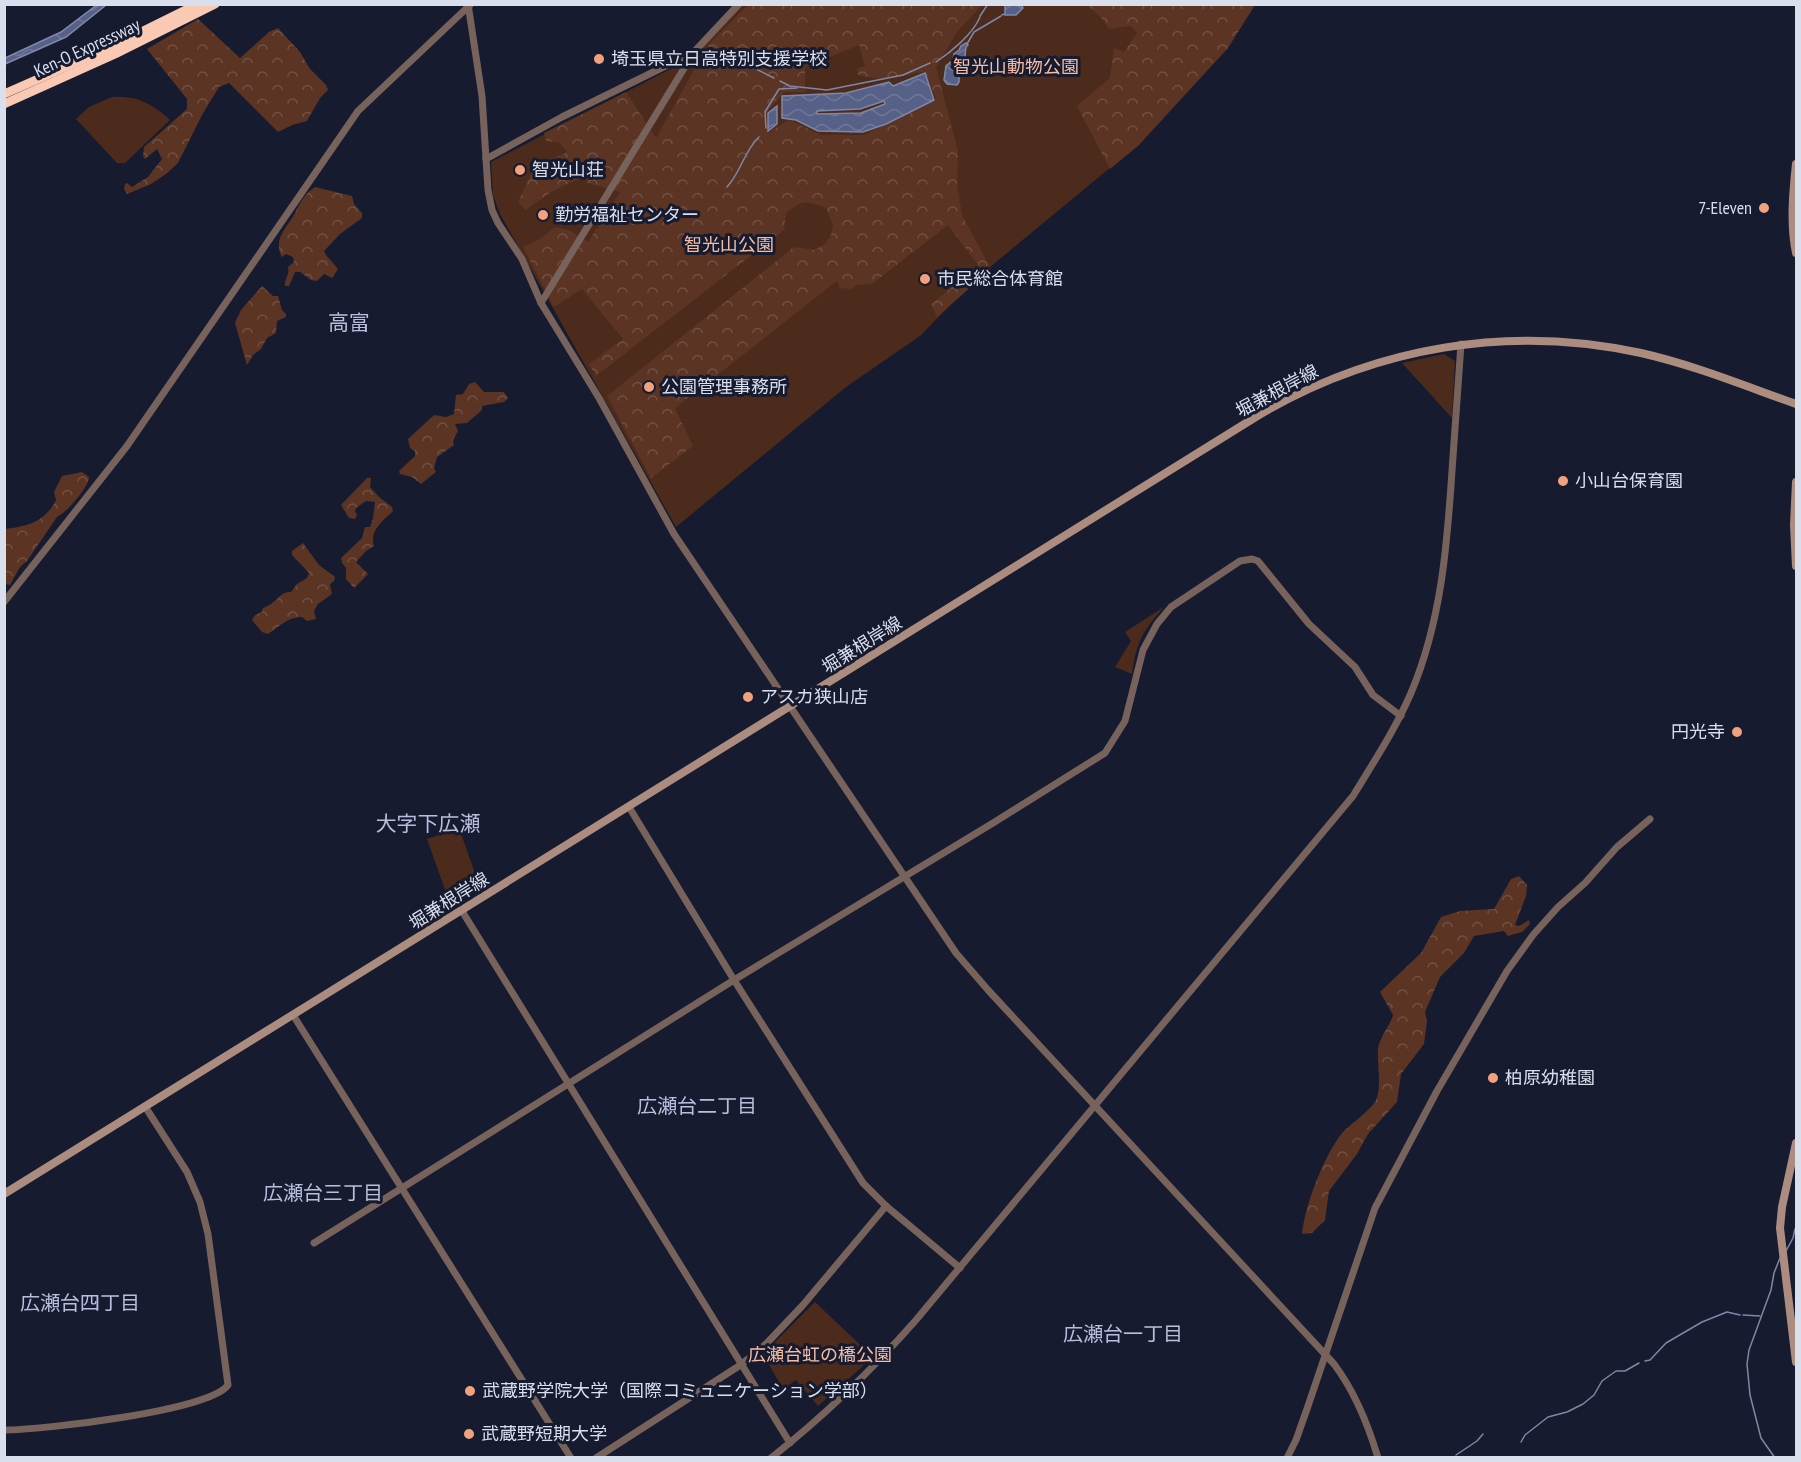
<svg xmlns="http://www.w3.org/2000/svg" width="1801" height="1462" viewBox="0 0 1801 1462" font-family="'PT Sans Narrow','Noto Sans JP',sans-serif">
<style>
.green{fill:#4c2b1c}
.forest{fill:url(#forest-crowns);fill-rule:evenodd}
.water{fill:url(#water-waves);stroke:#7e87a7;stroke-width:1.5;fill-rule:evenodd}
.lines{fill:none;stroke-linecap:round;stroke-linejoin:round}
.stream{stroke:#7e87a7;stroke-width:1.5}
.tertiary{stroke:#77635b;stroke-width:7}
.secondary{stroke:#ab8c7f;stroke-width:8}
.motorway{stroke:#fac9b4;stroke-width:9}
.poi-dot{fill:#f2a17e;stroke:#161b30;stroke-width:2}
.labels{text-anchor:middle;stroke-width:6;stroke-linejoin:round;paint-order:stroke}
.street-label{font-size:18px;fill:#dadfee;stroke:#161b30}
.poi-label{font-size:18px;fill:#dadfee;stroke:#161b30;text-anchor:start}
.park-label{font-size:18px;fill:#f6bda4;stroke:#161b30}
.neighbourhood-label{font-size:20px;fill:#b7bfdc;stroke:#161b30}
.quarter-label{font-size:21px;fill:#b7bfdc;stroke:#161b30}
</style>
<defs>
<pattern id="forest-crowns" width="20" height="18" patternUnits="userSpaceOnUse" patternTransform="scale(1.5)"><rect width="20" height="18" fill="#5b3423"/><path d="M2 6a3 3 0 1 1 6 0M12 15a3 3 0 1 1 6 0" fill="none" stroke="#725143"/></pattern>
<pattern id="water-waves" width="16" height="10" patternUnits="userSpaceOnUse" patternTransform="scale(1.5)"><rect width="16" height="10" fill="#576188"/><path d="M0 5q4-4 8 0t8 0" fill="none" stroke="#6f7799"/></pattern>
</defs>
<rect width="100%" height="100%" fill="#161b30"/>
<g class="green">
<polygon points="741,5 1254,5 1134,148 978,277 920,336 846,387 676,527 500,214 493,195 491,162 682,63"/>
<path d="M112 97C136 95 153 104 170 120L125 163H117L76 119 89 107Z"/>
<polygon points="1444,354 1455,361 1452,418 1402,363"/>
<path d="M1164 607C1143 630 1136 643 1132 674L1115 667 1131 641 1125 632Z"/>
<polygon points="459,828 481,890 449,901 427,839"/>
<polygon points="815,1302 873,1357 818,1406 796,1380 783,1389 763,1354"/>
</g>
<g class="forest">
<path d="M748 5H982L957 32 936 67 958 151 957 185 962 215 991 269 937 317 931 304 979 266 948 225 872 284 857 285 851 289 840 288 837 281 675 408 693 446 651 478 607 396 794 247 814 250 825 244 831 235 833 225 826 208C807 200 802 200 786 213L784 230 596 376 589 364 623 339 582 289 554 307 523 247 540 239 555 227 569 230 588 242 620 192 588 183 584 176 551 192 525 210 518 202 533 169 567 152 560 143 546 141 544 133 626 92 656 138 708 45ZM859 45 865 66 857 69 858 75C884 82 900 77 925 71L936 99 934 101 864 135H821L789 120 767 133V112L784 92H805V67Z"/>
<polygon points="1087,5 1255,5 1228,48 1138,146 1110,169 1077,106 1110,78 1114,48 1124,52 1137,33 1131,26 1109,29 1101,17"/>
<polygon points="198,19 240,58 269,32 278,28 300,52 310,69 326,85 328,90 320,98 307,121 292,125 278,132 229,83 219,87 202,115 178,163 166,174 151,184 127,194 124,189 125,184 127,183 132,187 148,177 162,159 157,149 145,159 143,156 144,147 187,109 187,99 147,49"/>
<path d="M315 187 352 196 354 204 362 213V218L340 234 324 251 326 255 338 269 332 278 324 274 317 281 311 280 300 272H295L289 286H285C284 279 290 275 288 267L294 262 293 257 286 254 282 257C272 238 288 227 295 213 300 203 305 193 315 187Z"/>
<polygon points="262,286 273,296 278,296 282,310 286,314 286,317 277,321 276,333 267,338 261,349 253,355 247,365 235,323 241,310"/>
<polygon points="475,382 484,392 504,392 508,398 504,402 482,406 482,410 467,423 455,424 458,431 453,440 454,445 437,457 434,468 436,472 421,484 412,477 400,474 399,471 415,456 415,451 410,448 408,439 434,415 446,417 454,414 456,395 463,394 469,384"/>
<path d="M82 472 89 477C89 487 67 512 57 517L27 561 20 567 10 585 5 584V529C28 526 45 522 56 500L54 492 62 476Z"/>
<path d="M367 478H371L370 487 379 497 392 507 393 511C383 521 369 530 374 546L366 551 356 562 368 574 354 588 346 579V568L342 563 341 558 362 538 365 527H370L373 518 375 502 366 501 356 508 355 511 357 515 355 519 349 518 341 505Z"/>
<path d="M303 543 319 565 335 577 334 581 330 584 332 594 318 604 314 611 316 619 307 621 302 617C288 617 280 626 268 634L262 632 252 620 255 615 262 612V609C265 607 268 606 271 604 279 599 280 592 291 592L297 584 307 578 309 573 292 555V551Z"/>
<path d="M1519 876 1527 885 1526 896 1515 925 1519 926 1529 920 1530 924 1522 932 1508 936 1504 931 1474 936 1464 953 1440 977 1425 1012 1427 1021 1424 1044 1401 1074 1397 1102 1368 1134 1357 1154 1329 1191 1325 1220 1312 1233 1302 1234C1305 1205 1324 1155 1343 1132 1352 1123 1371 1110 1376 1100 1382 1087 1377 1063 1378 1049 1379 1038 1390 1026 1393 1015L1380 992 1421 953 1441 917 1460 911 1494 909 1511 879Z"/>
</g>
<g class="water">
<polygon points="98,4 106,5 66,37 5,64 5,58 61,32"/>
<polygon points="1005,5 1021,5 1023,8 1016,15 1005,15"/>
<polygon points="966,43 968,45 966,47 965,56 967,59 972,60 972,64 959,71 959,82 957,85 947,84 944,80 946,66 953,60 954,54 959,50 961,46"/>
<path d="M925 73 934 100 886 124 863 132 818 131 796 120 782 118V96L846 93 889 82 893 86ZM884 101 885 104 861 113 817 114V111L860 109Z"/>
<polygon points="777,106 777,124 768,131 768,113"/>
</g>
<g class="lines">
<g class="stream">
<polyline points="1002,15 1004,14"/>
<polyline points="980,16 988,4"/>
<polyline points="967,44 974,32 1001,16"/>
<polyline points="713,52 723,64 748,65 774,78"/>
<path d="M936 62C951 52 973 34 980 17"/>
<polyline points="780,81 790,86 827,90 903,75 930,63"/>
<polyline points="766,128 765,112 779,89 797,88"/>
<path d="M727 187C741 172 744 151 759 137"/>
<polyline points="1796,1227 1796,1224"/>
<polyline points="1786,1251 1793,1238 1795,1229"/>
<polyline points="1743,1315 1760,1316"/>
<polyline points="1645,1361 1650,1360 1666,1343 1702,1322 1727,1312 1740,1315"/>
<polyline points="1521,1442 1525,1435 1548,1417 1567,1412 1583,1404 1594,1395 1602,1381 1616,1371 1625,1371 1639,1363"/>
<polyline points="1456,1455 1477,1441 1483,1434"/>
<polyline points="1775,1458 1761,1438 1750,1395 1747,1364 1749,1350 1771,1290 1774,1273 1780,1258"/>
</g>
<g class="tertiary">
<path d="M468 4 482 96 488 190 492 210 498 223 522 259 541 303 599 398 674 534 956 953 988 990 1334 1364C1355 1392 1368 1424 1378 1458"/>
<polyline points="486,159 562,117 694,52 739,4"/>
<polyline points="541,303 694,52"/>
<polyline points="4,602 127,446 358,111 470,5"/>
<polyline points="629,807 734,980 863,1183 886,1206 960,1268"/>
<polyline points="462,911 790,1443"/>
<polyline points="293,1015 571,1458"/>
<polyline points="314,1243 734,980 993,823 1105,753 1125,721 1143,650 1157,624 1171,607 1240,561 1252,559 1258,561 1309,624 1355,667 1373,695 1401,716"/>
<path d="M4 1430C41 1430 210 1411 228 1385L208 1234 200 1202 187 1172 146 1108"/>
<polyline points="596,1458 742,1364 767,1343 803,1305 886,1206"/>
<path d="M771 1458C824 1416 872 1370 916 1320L1353 796C1373 763 1395 730 1411 693 1441 622 1447 547 1452 471 1455 429 1458 387 1461 344"/>
<polyline points="1287,1458 1296,1440 1307,1409 1375,1208 1437,1091 1507,971 1533,935 1558,907 1585,883 1617,847 1650,819"/>
</g>
<g class="secondary">
<path d="M1796 164C1793 192 1790 224 1796 253"/>
<polyline points="1796,482 1794,525 1796,566"/>
<polyline points="1796,1143 1782,1207 1780,1228 1796,1362"/>
<path d="M4 1194 1259 415C1375 347 1509 324 1641 353 1694 365 1745 386 1796 404"/>
</g>
<g class="motorway">
<polyline points="4,94 111,47 198,4"/>
<polyline points="4,104 115,54 215,4"/>
</g>
</g>
<g class="poi-dot">
<circle cx="599" cy="59" r="6"/>
<circle cx="520" cy="170" r="6"/>
<circle cx="1764" cy="208" r="6"/>
<circle cx="543" cy="215" r="6"/>
<circle cx="925" cy="279" r="6"/>
<circle cx="649" cy="387" r="6"/>
<circle cx="1563" cy="481" r="6"/>
<circle cx="748" cy="697" r="6"/>
<circle cx="1737" cy="732" r="6"/>
<circle cx="1493" cy="1078" r="6"/>
<circle cx="470" cy="1391" r="6"/>
<circle cx="469" cy="1434" r="6"/>
</g>
<g class="labels">
<g class="street-label">
<text transform="translate(87 48) rotate(-25)" y="6">Ken-O Expressway</text>
<text transform="translate(1277 391) rotate(-28)" y="6">堀兼根岸線</text>
<text transform="translate(862 645) rotate(-32)" y="6">堀兼根岸線</text>
<text transform="translate(449 901) rotate(-32)" y="6">堀兼根岸線</text>
</g>
<g class="poi-label">
<text x="611" y="65">埼玉県立日高特別支援学校</text>
<text x="532" y="176">智光山荘</text>
<text x="1752" y="214" text-anchor="end">7-Eleven</text>
<text x="555" y="221">勤労福祉センター</text>
<text x="937" y="285">市民総合体育館</text>
<text x="661" y="393">公園管理事務所</text>
<text x="1575" y="487">小山台保育園</text>
<text x="760" y="703">アスカ狭山店</text>
<text x="1725" y="738" text-anchor="end">円光寺</text>
<text x="1505" y="1084">柏原幼稚園</text>
<text x="482" y="1397">武蔵野学院大学（国際コミュニケーション学部）</text>
<text x="481" y="1440">武蔵野短期大学</text>
</g>
<g class="park-label">
<text x="1016" y="73">智光山動物公園</text>
<text x="729" y="251">智光山公園</text>
<text x="820" y="1361">広瀬台虹の橋公園</text>
</g>
<g class="neighbourhood-label">
<text x="697" y="1113">広瀬台二丁目</text>
<text x="323" y="1200">広瀬台三丁目</text>
<text x="80" y="1310">広瀬台四丁目</text>
<text x="1123" y="1341">広瀬台一丁目</text>
</g>
<g class="quarter-label">
<text x="349" y="330">高富</text>
<text x="428" y="831">大字下広瀬</text>
</g>
</g>
<rect width="1801" height="1462" fill="none" stroke="#dadfee" stroke-width="12"/>
</svg>
